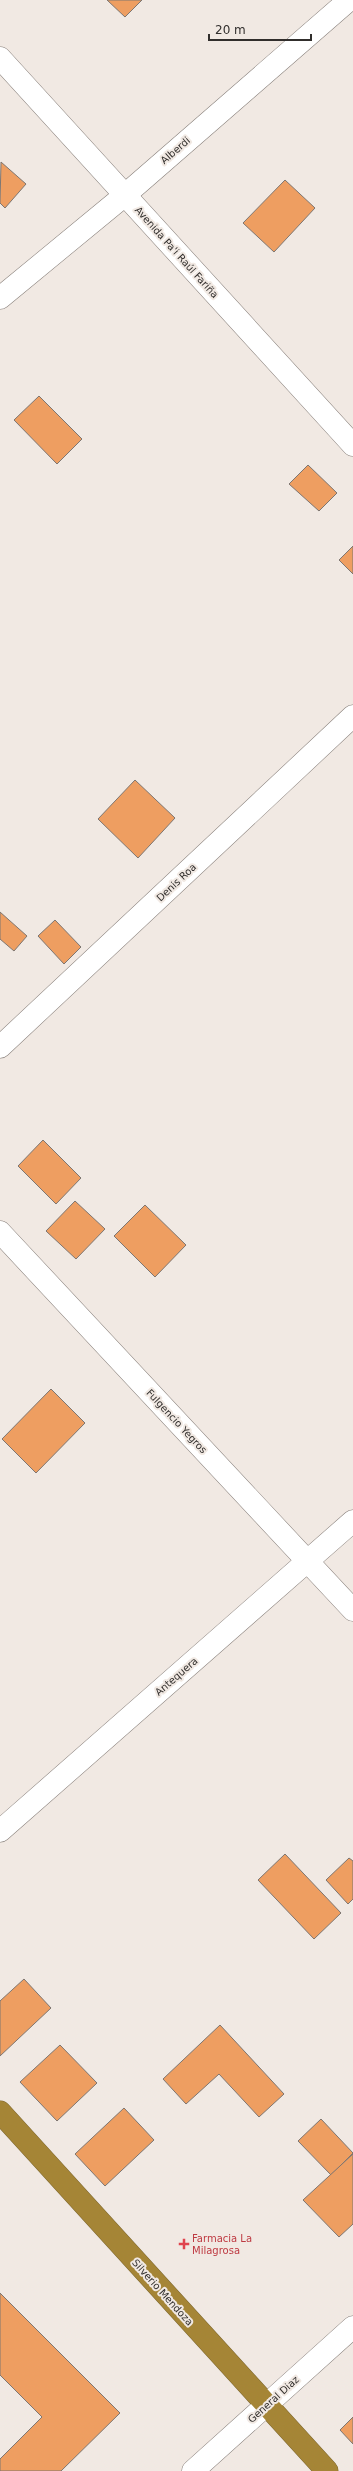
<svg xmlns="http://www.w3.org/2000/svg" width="353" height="2471" viewBox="0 0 353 2471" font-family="'DejaVu Sans',sans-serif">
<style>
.building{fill:#ee9e61;stroke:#7e7671}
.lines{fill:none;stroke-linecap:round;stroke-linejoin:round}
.street-casing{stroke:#877f7a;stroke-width:23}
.highway-casing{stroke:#7c6732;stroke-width:23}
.street{stroke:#fff;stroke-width:22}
.highway{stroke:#a58536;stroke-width:22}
.health-dot{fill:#e0444e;stroke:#f1e9e3;stroke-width:1.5}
.labels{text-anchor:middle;stroke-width:4;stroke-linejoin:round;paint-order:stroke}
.street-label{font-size:10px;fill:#312e2c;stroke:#f1e9e3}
.health-label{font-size:10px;fill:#be3a42;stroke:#f1e9e3;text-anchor:start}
</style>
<rect width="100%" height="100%" fill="#f1e9e3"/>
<g class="building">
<polygon points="107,0 142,0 125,17"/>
<polygon points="1,162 26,184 5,208 0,203"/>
<polygon points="285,180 315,208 274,252 243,223"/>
<polygon points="39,396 82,439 57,464 14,420"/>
<polygon points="308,465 337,493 319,511 289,484"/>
<polygon points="353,546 353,574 339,560"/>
<polygon points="135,780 175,818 138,858 98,819"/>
<polygon points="0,912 27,936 14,951 0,939"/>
<polygon points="55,920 81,947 64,964 38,936"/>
<polygon points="43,1140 81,1178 56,1204 18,1166"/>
<polygon points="75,1201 105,1229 76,1259 46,1231"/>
<polygon points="145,1205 186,1245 155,1277 114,1236"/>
<polygon points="51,1389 85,1423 36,1473 2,1439"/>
<polygon points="285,1854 341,1913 314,1939 258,1880"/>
<polygon points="349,1858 353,1861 353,1899 348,1904 326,1880"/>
<polygon points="24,1979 51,2008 0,2056 0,2001"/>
<polygon points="220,2025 284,2094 259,2117 219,2074 186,2104 163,2079"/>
<polygon points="60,2045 97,2083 57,2121 20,2082"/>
<polygon points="124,2108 154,2140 105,2186 75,2154"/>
<polygon points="321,2119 353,2153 331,2175 298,2141"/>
<polygon points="353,2154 353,2224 339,2237 303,2200"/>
<polygon points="0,2293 120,2413 61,2471 0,2471 0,2459 42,2417 0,2375"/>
<polygon points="353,2417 353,2444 340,2430"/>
</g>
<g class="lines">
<defs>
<g id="street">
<polyline points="0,58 353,445"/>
<polyline points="0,298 125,195 349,0"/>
<polyline points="0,1047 353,716"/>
<polyline points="0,1232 353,1610"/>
<polyline points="0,1831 353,1521"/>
<polyline points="193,2471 353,2327"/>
</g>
<polyline id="highway" points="0,2112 327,2471"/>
</defs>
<use href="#street" class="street-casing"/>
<use href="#highway" class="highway-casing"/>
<use href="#street" class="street"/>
<use href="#highway" class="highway"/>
</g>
<path class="health-dot" d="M182 2238h4v4h4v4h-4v4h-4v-4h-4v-4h4z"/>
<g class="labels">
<g class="street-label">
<text transform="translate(175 150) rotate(-41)" y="4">Alberdi</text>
<text transform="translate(177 252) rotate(48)" y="4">Avenida Pa'i Raúl Fariña</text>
<text transform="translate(176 882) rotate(-43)" y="4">Denis Roa</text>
<text transform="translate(177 1421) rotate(47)" y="4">Fulgencio Yegros</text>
<text transform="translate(176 1676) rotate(-41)" y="4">Antequera</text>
<text transform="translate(163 2292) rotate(48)" y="4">Silverio Mendoza</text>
<text transform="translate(273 2399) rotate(-42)" y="4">General Diaz</text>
</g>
<g class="health-label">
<text x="192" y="2242">Farmacia La<tspan x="192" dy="12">Milagrosa</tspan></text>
</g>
</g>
<path d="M209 34v6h102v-6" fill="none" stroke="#312e2c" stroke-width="2"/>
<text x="215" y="34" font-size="12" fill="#312e2c" stroke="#f1e9e3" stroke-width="3" paint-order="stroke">20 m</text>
</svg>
